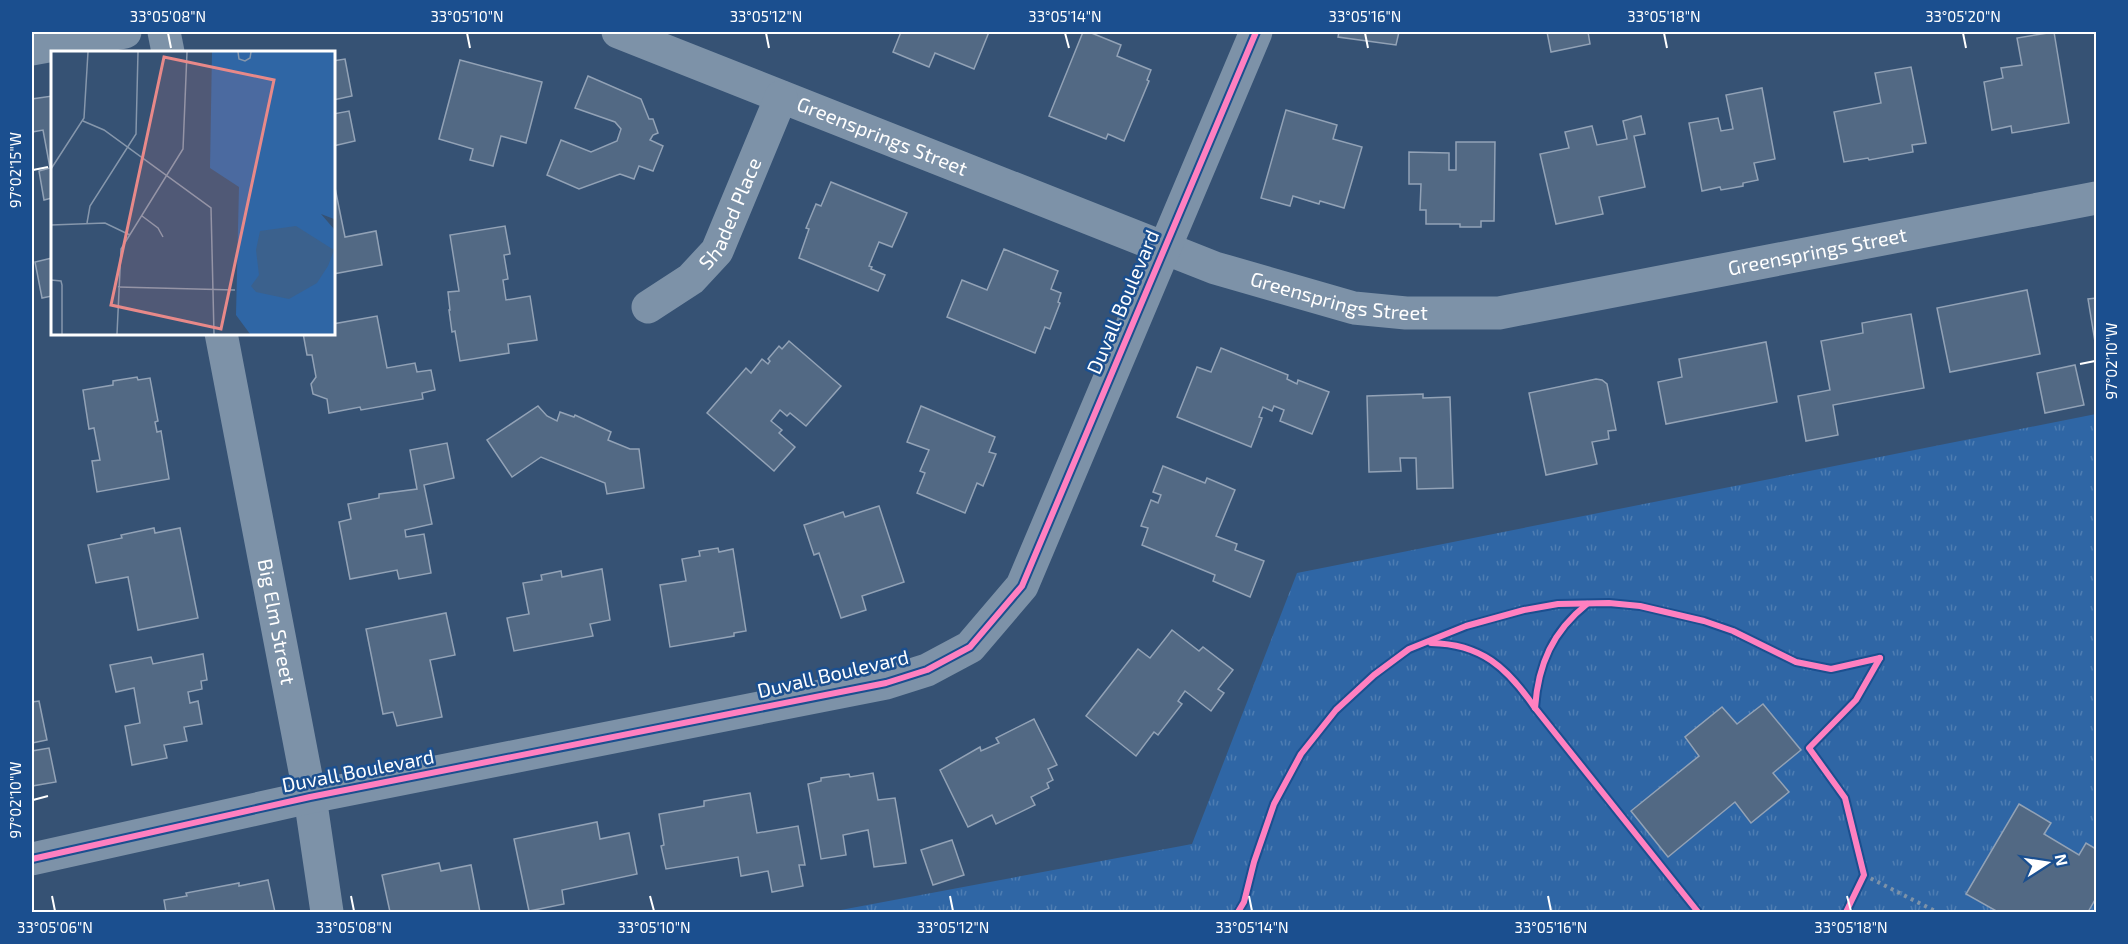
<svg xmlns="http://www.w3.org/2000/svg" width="2128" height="944" viewBox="0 0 2128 944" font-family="'Exo 2',sans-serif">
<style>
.park{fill:url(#park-tufts)}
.building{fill:#526984;stroke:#92a2b6;stroke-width:1.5}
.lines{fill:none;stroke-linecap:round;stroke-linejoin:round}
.path{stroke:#7d92a8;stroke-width:4;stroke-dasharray:3 4.5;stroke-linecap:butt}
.minor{stroke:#7d92a8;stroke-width:33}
.cycleway-casing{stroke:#1b4f8f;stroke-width:10}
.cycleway{stroke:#ff80c0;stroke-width:6}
.ticks{fill:none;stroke:#fff;stroke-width:2}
.labels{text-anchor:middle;stroke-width:5;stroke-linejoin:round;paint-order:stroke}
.street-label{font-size:20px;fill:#fff;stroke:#1b4f8f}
.inset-road{fill:none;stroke:#8697ac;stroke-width:1.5}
.view{fill:#e88989;fill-opacity:0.15;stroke:#e88989;stroke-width:3}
.inset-edge{fill:none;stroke:#fff;stroke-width:3}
.neatline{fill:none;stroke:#fff;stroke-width:2}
.ticks-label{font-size:15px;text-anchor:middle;fill:#fff}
</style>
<defs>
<pattern id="park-tufts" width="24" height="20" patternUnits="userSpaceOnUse" patternTransform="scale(1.5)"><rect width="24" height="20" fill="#2f66a5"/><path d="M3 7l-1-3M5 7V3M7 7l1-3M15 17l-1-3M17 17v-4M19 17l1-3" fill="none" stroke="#4e7db2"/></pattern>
</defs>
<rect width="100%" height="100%" fill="#365274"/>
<polygon class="park" points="2096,414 2096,912 830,912 1192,844 1297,573"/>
<g class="building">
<polygon points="901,32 989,32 974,69 935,53 929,67 893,52"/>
<polygon points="1083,32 1089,32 1121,45 1117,56 1151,70 1147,80 1149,81 1124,141 1108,134 1106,139 1049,116"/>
<polygon points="1339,32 1399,32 1396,45 1338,37"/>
<polygon points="1547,32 1588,32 1590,44 1551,52"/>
<polygon points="2054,32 2069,123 2012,133 2011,126 1992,130 1984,82 2003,78 2001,68 2022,65 2017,38"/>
<polygon points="345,59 352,96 333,100 333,61"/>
<polygon points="460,60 542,82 526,143 501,136 493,166 470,160 473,149 439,139"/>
<polygon points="1911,67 1926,143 1912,145 1913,152 1869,160 1868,158 1844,162 1834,112 1881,103 1875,73"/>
<polygon points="588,76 641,99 649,119 653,119 658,133 653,135 650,140 663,146 653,171 639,166 634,179 620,174 579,189 547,175 561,140 591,152 617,141 621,129 615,122 575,108"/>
<polygon points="1762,88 1775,159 1754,163 1758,180 1743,183 1743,186 1721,190 1720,187 1702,191 1689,123 1718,118 1721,131 1733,129 1726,95"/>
<polygon points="52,96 52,198 44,200 39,171 50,168 43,130 32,132 32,99"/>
<polygon points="1286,110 1337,125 1333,139 1362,147 1344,208 1320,201 1319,204 1293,196 1290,206 1261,198"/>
<polygon points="349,111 355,141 333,146 333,114"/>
<polygon points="1641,116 1645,134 1634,136 1645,187 1599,197 1603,214 1556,224 1540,154 1569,148 1565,132 1592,126 1597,145 1627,139 1623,121"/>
<polygon points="1456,142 1495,142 1494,221 1481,221 1481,227 1460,227 1460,224 1426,224 1426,210 1420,210 1421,184 1409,184 1409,152 1449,153 1449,170 1456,170"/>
<polygon points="333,178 345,237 376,231 382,265 333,274"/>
<polygon points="831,182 907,213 892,247 879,242 869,266 872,267 871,269 885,275 878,291 799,258 809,229 806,228 816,204 821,206"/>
<polygon points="505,226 510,254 504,255 508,279 503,280 506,300 530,296 537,340 508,344 509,353 460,361 455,331 452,332 449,310 450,310 448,292 459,291 450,235"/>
<polygon points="1004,249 1058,271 1051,289 1061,293 1058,302 1060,303 1050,329 1045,327 1035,353 947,317 962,280 987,290"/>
<polygon points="52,258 52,296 42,298 35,262"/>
<polygon points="2027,290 2040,354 1950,372 1937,308"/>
<polygon points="2096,298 2096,348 2088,299"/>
<polygon points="1911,314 1924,388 1833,405 1838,435 1806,441 1798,396 1830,390 1821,341 1863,333 1862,323"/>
<polygon points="377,316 387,368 415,363 417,372 431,370 435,390 422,393 423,399 361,410 360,407 329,413 327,399 313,394 311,384 316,377 312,355 307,355 303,333 333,333 333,324"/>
<polygon points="789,341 841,386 806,426 790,413 787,416 780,410 771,421 782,430 779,433 795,447 774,471 707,413 746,368 751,373 762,359 768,364 770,361 768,359 779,346 782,349"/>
<polygon points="1766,342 1777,402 1666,424 1658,382 1682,377 1679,359"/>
<polygon points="1221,348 1288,375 1287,379 1297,384 1298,380 1329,392 1312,434 1280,421 1284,410 1274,406 1272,411 1263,407 1259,417 1262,418 1251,447 1177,417 1197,367 1211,372"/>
<polygon points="2075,365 2084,405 2045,413 2037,373"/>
<polygon points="137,377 138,380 150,378 158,421 155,422 157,432 161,431 169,479 97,492 92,461 100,460 94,428 89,429 83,390 113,385 113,381"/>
<polygon points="1596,379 1602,380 1607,384 1616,430 1608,431 1609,439 1592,442 1597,464 1546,475 1529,393"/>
<polygon points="1423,394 1423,398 1450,397 1453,488 1417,489 1416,458 1400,458 1401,471 1369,472 1367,396"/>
<polygon points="538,406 547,416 557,421 560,412 574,417 575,415 611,432 608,440 630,449 639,449 644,488 607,494 605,483 541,457 512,477 487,440"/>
<polygon points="921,406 995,437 989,452 996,454 983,486 977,483 965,513 917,493 925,473 920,471 929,450 907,442"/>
<polygon points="447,443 454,478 424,485 432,524 405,530 406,537 424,534 431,573 399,579 397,570 350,579 339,522 351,519 348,504 379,498 379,494 417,489 410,450"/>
<polygon points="1163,466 1205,483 1207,478 1235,490 1216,536 1237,544 1235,550 1264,561 1250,597 1213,581 1215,575 1142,545 1148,528 1141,526 1151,500 1158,503 1161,495 1153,492"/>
<polygon points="879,506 904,582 862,596 866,610 841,618 819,553 814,555 804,525 843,512 845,517"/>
<polygon points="154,528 155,533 180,528 198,618 138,630 128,577 96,583 88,545 122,538 121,535"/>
<polygon points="718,548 719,552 733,549 746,631 734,633 734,636 670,647 660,585 686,581 682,559 700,556 699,551"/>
<polygon points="602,569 610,620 590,624 593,636 514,651 507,618 529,614 523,583 542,580 541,575 561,571 562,577"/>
<polygon points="446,613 455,655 430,660 442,717 397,726 393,712 383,714 366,629"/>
<polygon points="1172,630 1199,651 1203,647 1233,670 1218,689 1224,693 1211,711 1185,691 1178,701 1182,704 1158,735 1154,732 1136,756 1086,716 1138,649 1150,658"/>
<polygon points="203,654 207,680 201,681 202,689 188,692 190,703 198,701 202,724 184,727 187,741 164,745 167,758 132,765 125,726 140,723 134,688 116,692 110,665 151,657 153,664"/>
<polygon points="39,701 47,740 32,743 32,702"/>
<polygon points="1763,704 1801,750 1773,773 1789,792 1751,823 1735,802 1668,857 1631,811 1699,756 1685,737 1722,707 1737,724"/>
<polygon points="1034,719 1057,765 1048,769 1053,780 1047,783 1049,788 1031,797 1035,805 996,824 992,815 968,827 940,770 980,747 981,751 999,743 996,738"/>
<polygon points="49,748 56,782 32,786 32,751"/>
<polygon points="873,773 878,800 895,798 906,863 874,867 868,830 843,835 846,855 821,859 808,784 821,781 821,778 849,774 850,777"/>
<polygon points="750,793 757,833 798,826 805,865 799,865 803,886 772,892 768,871 741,876 738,857 666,869 661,846 664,845 659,814 704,806 704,801"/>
<polygon points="2019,804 2051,823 2044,834 2079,855 2086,843 2096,849 2096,898 2088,912 1998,912 1966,894"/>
<polygon points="597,822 600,839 629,833 637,874 562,890 564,904 529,911 514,839"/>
<polygon points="952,840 964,875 933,885 921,850"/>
<polygon points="439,863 441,871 471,865 480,912 390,912 382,875"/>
<polygon points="268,880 275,912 166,912 164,900 187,896 186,893 239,883 239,886"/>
</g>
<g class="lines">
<polyline class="path" points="1864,875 1937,912"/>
<g class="minor">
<polyline points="164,32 168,52"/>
<path id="s1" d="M618 32 1215 268 1354 308 1406 313H1499L2096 198"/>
<polyline points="32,49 125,32"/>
<path id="s2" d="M648 307 691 279 717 251 781 97"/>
<path id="s3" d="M221 333 310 797 327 912"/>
<polyline points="32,859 310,797 886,683 927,670 970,647 1022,586 1256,32"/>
</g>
<defs>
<g id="cycleway">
<path d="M1431 643C1481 644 1507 667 1535 708L1698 912"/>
<path d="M1535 708C1538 664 1553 631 1587 604"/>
<polyline points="32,859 310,797 886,683 927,670 970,647 1022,586 1256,32"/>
<polyline points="1238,912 1244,902 1254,862 1274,804 1301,754 1336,710 1374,675 1409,649 1466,626 1524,610 1558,604 1609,603 1640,606 1704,621 1733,631 1796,662 1831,669 1880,658"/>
<polyline points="1846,912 1864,875 1845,798 1809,748 1856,700 1880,658"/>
</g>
</defs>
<use href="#cycleway" class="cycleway-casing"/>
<use href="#cycleway" class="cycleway"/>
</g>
<path class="ticks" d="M168 33 171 48M467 33 470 48M766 33 769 48M1065 33 1069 48M1365 33 1368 48M1664 33 1667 48M1963 33 1966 48M33 170 48 167M2080 364 2095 361M33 800 48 796M52 896 55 911M351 896 354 911M650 896 654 911M950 896 953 911M1249 896 1252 911M1548 896 1551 911M1847 896 1851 911"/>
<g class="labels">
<g class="street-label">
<text dy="7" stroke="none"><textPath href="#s1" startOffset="284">Greensprings Street</textPath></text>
<text dy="7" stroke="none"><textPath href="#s2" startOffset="129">Shaded Place</textPath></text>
<text dy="7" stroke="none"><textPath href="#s1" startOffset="1256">Greensprings Street</textPath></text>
<text dy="7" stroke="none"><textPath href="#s1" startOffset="770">Greensprings Street</textPath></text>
<text transform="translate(1123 302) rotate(-67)" y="7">Duvall Boulevard</text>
<text dy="7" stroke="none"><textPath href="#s3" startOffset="294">Big Elm Street</textPath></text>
<text transform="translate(833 674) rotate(-13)" y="7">Duvall Boulevard</text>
<text transform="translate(358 771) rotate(-11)" y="7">Duvall Boulevard</text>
</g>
</g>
<g transform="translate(51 51)">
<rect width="284" height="284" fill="#365274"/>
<path d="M161 1H283V168L270 163 283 178V283H199L185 264 188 136 159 117Z" fill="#2f66a5"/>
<path d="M245 175 283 199 277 215 266 232 238 248 205 241 200 235 208 224 205 199 209 180Z" fill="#3b618d"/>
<path class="inset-road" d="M187 1 188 8 194 10 199 7 200 1M32 70 53 79 160 157 163 283M0 118 33 67 37 1M91 165 107 177 112 186M36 172 39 155 85 83 87 1M0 174 54 172 79 184M0 229 10 230 11 234V283M67 236 184 239M66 283 70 198 132 98 136 1"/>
<path class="view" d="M113 6 223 29 170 278 60 254Z"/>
<rect width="284" height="284" class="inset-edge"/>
</g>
<rect width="2128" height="944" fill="none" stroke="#1b4f8f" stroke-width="66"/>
<g transform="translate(2047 863) rotate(78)" stroke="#1b4f8f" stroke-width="4.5" paint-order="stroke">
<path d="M0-4.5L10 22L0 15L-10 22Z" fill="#ffffff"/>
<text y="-9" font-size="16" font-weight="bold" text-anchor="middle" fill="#ffffff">N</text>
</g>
<rect x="33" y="33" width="2062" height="878" class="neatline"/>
<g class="ticks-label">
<text x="168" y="22">33°05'08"N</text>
<text x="467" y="22">33°05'10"N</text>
<text x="766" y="22">33°05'12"N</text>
<text x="1065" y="22">33°05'14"N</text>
<text x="1365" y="22">33°05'16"N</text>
<text x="1664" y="22">33°05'18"N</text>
<text x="1963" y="22">33°05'20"N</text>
<text transform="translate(16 170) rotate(-90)" y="5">97°02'15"W</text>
<text transform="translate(2112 361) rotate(-90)" y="5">97°02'10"W</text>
<text transform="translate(16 800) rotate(-90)" y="5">97°02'10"W</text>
<text x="55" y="933">33°05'06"N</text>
<text x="354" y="933">33°05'08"N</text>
<text x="654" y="933">33°05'10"N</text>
<text x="953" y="933">33°05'12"N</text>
<text x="1252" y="933">33°05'14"N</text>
<text x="1551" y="933">33°05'16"N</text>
<text x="1851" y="933">33°05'18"N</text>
</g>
</svg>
